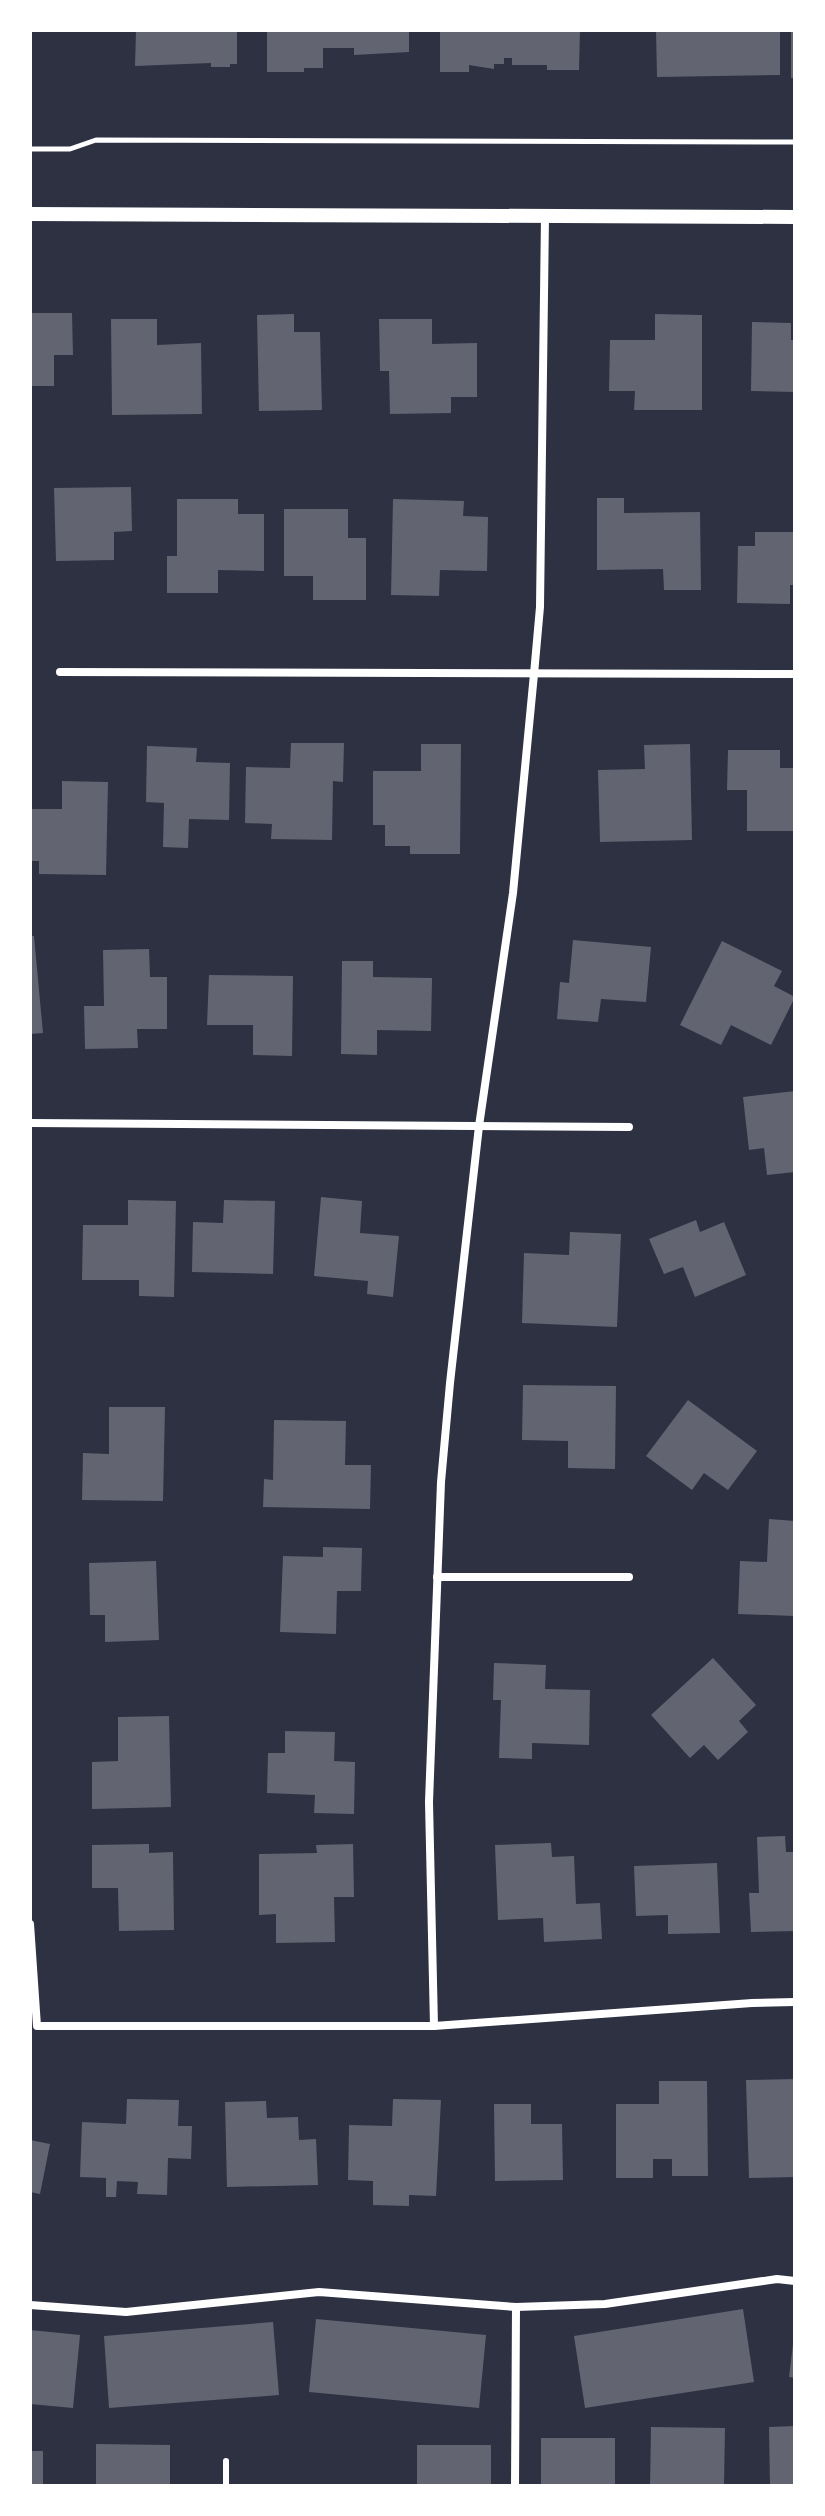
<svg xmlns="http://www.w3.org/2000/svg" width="825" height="2516" viewBox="0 0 825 2516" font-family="'Playfair Display',serif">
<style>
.building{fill:#626471}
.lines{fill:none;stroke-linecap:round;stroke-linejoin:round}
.path{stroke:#fff;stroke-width:5}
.service{stroke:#fff;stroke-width:6}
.minor{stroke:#fff;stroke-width:8}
.tertiary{stroke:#fff;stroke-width:14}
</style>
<rect width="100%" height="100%" fill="#2d3142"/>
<g class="building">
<polygon points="136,30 237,30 237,64 230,64 230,67 211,67 211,63 135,66"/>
<polygon points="267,30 409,30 409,52 354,55 354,48 323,48 323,68 304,68 304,72 267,72"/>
<polygon points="440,30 580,31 579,70 547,70 547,65 512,65 512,58 504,58 504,64 494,64 494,69 469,65 469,72 440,72"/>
<polygon points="656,30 780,30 780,75 657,77"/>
<rect x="791" y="30" width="4" height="48"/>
<polygon points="30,313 72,313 73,355 54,355 54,386 30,386"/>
<polygon points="294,314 294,332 320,332 322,410 259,411 257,315"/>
<polygon points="655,314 702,315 702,410 634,410 635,391 609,391 610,340 655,340"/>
<polygon points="111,319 157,319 157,345 201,343 202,414 112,415"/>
<polygon points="379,319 432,319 432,344 477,343 477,397 451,397 451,413 390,414 389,371 380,371"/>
<polygon points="752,322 791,323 791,340 795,340 795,392 751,391"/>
<polygon points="131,487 132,531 114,532 114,560 56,561 54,488"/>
<polygon points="597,498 624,498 624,513 700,512 701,590 664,590 663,569 597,570"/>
<polygon points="177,499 238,499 238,514 264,514 264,571 218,570 218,593 167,593 167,556 177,556"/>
<polygon points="393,499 464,501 463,516 488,517 487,571 440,570 439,596 391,595"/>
<polygon points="284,509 348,509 348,538 366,538 366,600 313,600 313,576 284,576"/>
<polygon points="755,532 795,532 795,585 790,585 790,604 737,603 738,546 755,546"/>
<polygon points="291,743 344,743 343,782 333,781 332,840 271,839 272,824 245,823 246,767 290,768"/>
<polygon points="421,744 461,744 460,854 410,854 410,846 385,846 385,825 373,825 373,771 421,771"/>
<polygon points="690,744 692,840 600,842 598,770 645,769 644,745"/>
<polygon points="147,746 197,748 196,762 230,763 229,820 189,819 188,848 163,847 164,803 146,802"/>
<polygon points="728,750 780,750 780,768 795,768 795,831 747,831 747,790 727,790"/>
<polygon points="62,781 108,782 106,875 39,874 39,861 30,861 30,809 62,809"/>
<polygon points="30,936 34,936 43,1033 30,1034"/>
<polygon points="573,940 651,947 646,1002 601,999 598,1022 557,1019 560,982 569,983"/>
<polygon points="722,941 782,971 774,986 795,997 771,1045 731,1025 721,1045 680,1025"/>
<polygon points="149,949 150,977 167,977 167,1029 137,1029 138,1048 85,1049 84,1006 104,1006 103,950"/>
<polygon points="342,961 373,961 373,977 432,978 431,1031 377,1030 377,1055 341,1054"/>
<polygon points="209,975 293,976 292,1056 253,1055 253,1025 207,1025"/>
<polygon points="795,1091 795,1172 767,1175 764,1148 749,1150 743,1097"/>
<polygon points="321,1197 362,1201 360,1233 399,1236 393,1297 367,1294 368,1281 314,1276"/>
<polygon points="128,1200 176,1201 174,1297 139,1296 139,1280 82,1280 83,1225 128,1225"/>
<polygon points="224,1200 275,1201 273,1274 192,1272 193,1222 223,1223"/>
<polygon points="696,1220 700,1232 724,1222 746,1275 695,1297 683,1267 664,1274 649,1239"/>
<polygon points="570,1232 621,1234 617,1327 522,1323 524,1253 569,1255"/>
<polygon points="523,1385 616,1386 615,1469 568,1468 568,1441 522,1440"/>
<polygon points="688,1400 757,1451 728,1490 704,1473 692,1490 646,1456"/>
<polygon points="109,1407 165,1407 163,1501 82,1500 83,1453 109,1454"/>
<polygon points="274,1420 346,1421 345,1465 371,1465 370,1509 263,1507 264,1479 273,1480"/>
<polygon points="769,1519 795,1521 794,1616 738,1614 740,1561 767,1562"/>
<polygon points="323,1547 362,1548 361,1591 337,1591 336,1634 280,1632 283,1556 323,1557"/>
<polygon points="156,1561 159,1640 105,1642 105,1615 90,1615 89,1563"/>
<polygon points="713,1658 756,1705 739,1721 748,1732 718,1760 704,1745 690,1758 651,1715"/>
<polygon points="494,1663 546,1665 545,1689 590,1690 589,1745 532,1743 532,1759 499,1758 501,1700 493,1700"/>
<polygon points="169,1716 171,1807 92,1809 92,1762 118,1761 118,1717"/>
<polygon points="285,1731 335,1732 334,1761 355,1762 354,1814 314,1813 315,1795 267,1793 268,1753 285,1753"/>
<polygon points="785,1836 786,1852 795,1852 795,1931 751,1932 749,1893 759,1893 757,1837"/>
<polygon points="551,1843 552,1857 574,1856 576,1904 600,1903 602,1939 544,1942 543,1918 498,1920 495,1845"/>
<polygon points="149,1844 149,1853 173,1852 174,1930 119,1931 118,1888 92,1888 92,1845"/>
<polygon points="353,1844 354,1897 334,1897 335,1942 276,1943 276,1914 259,1915 259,1854 317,1853 316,1845"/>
<polygon points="717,1863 720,1933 668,1934 668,1915 636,1916 634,1866"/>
<polygon points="795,2079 795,2177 749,2178 746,2080"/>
<polygon points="659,2081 707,2081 708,2176 672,2176 672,2159 653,2159 653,2178 616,2178 616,2104 659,2104"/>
<polygon points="127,2099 179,2100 178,2126 192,2126 191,2159 168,2158 167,2195 137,2194 138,2182 117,2181 116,2197 106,2197 106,2178 80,2177 82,2122 126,2124"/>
<polygon points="393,2099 441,2100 436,2196 409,2195 409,2206 373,2205 373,2181 348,2180 349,2125 392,2126"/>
<polygon points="266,2101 267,2118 298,2117 299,2140 316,2139 318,2185 227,2187 225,2102"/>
<polygon points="494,2104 531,2104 531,2124 562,2124 563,2180 495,2181"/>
<polygon points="30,2140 50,2144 40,2194 30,2192"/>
<polygon points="743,2309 754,2382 585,2408 574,2336"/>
<polygon points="316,2319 486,2335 479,2408 309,2392"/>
<polygon points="273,2322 279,2395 109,2408 104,2336"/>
<polygon points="30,2330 80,2335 73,2408 30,2404"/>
<polygon points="793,2344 795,2344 795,2378 789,2377"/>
<polygon points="795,2426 795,2486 770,2486 769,2427"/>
<polygon points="651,2427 725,2428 724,2486 650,2486"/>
<rect x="541" y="2438" width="74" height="48"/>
<polygon points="96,2444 170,2445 170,2486 96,2486"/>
<rect x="417" y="2445" width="74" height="41"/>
<rect x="30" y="2451" width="13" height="35"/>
</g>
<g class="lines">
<polyline class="path" points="30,149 70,149 96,140 795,142"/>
<polyline class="service" points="226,2486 226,2461"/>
<g class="minor">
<polyline points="60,672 795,674"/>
<polyline points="30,1123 629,1127"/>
<polyline points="437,1577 629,1577"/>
<polyline points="30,1924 37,2026 434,2026 752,2003 795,2002"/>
<polyline points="434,2026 429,1802 441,1482 450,1383 479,1126 513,893 534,674 540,607 545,216"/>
<polyline points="30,2305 126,2312 319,2292 516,2307 605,2304 777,2279 795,2281"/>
<polyline points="515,2486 516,2307"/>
</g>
<polyline class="tertiary" points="30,214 795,217"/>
</g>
<rect width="825" height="2516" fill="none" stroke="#ffffff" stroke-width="64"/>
</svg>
